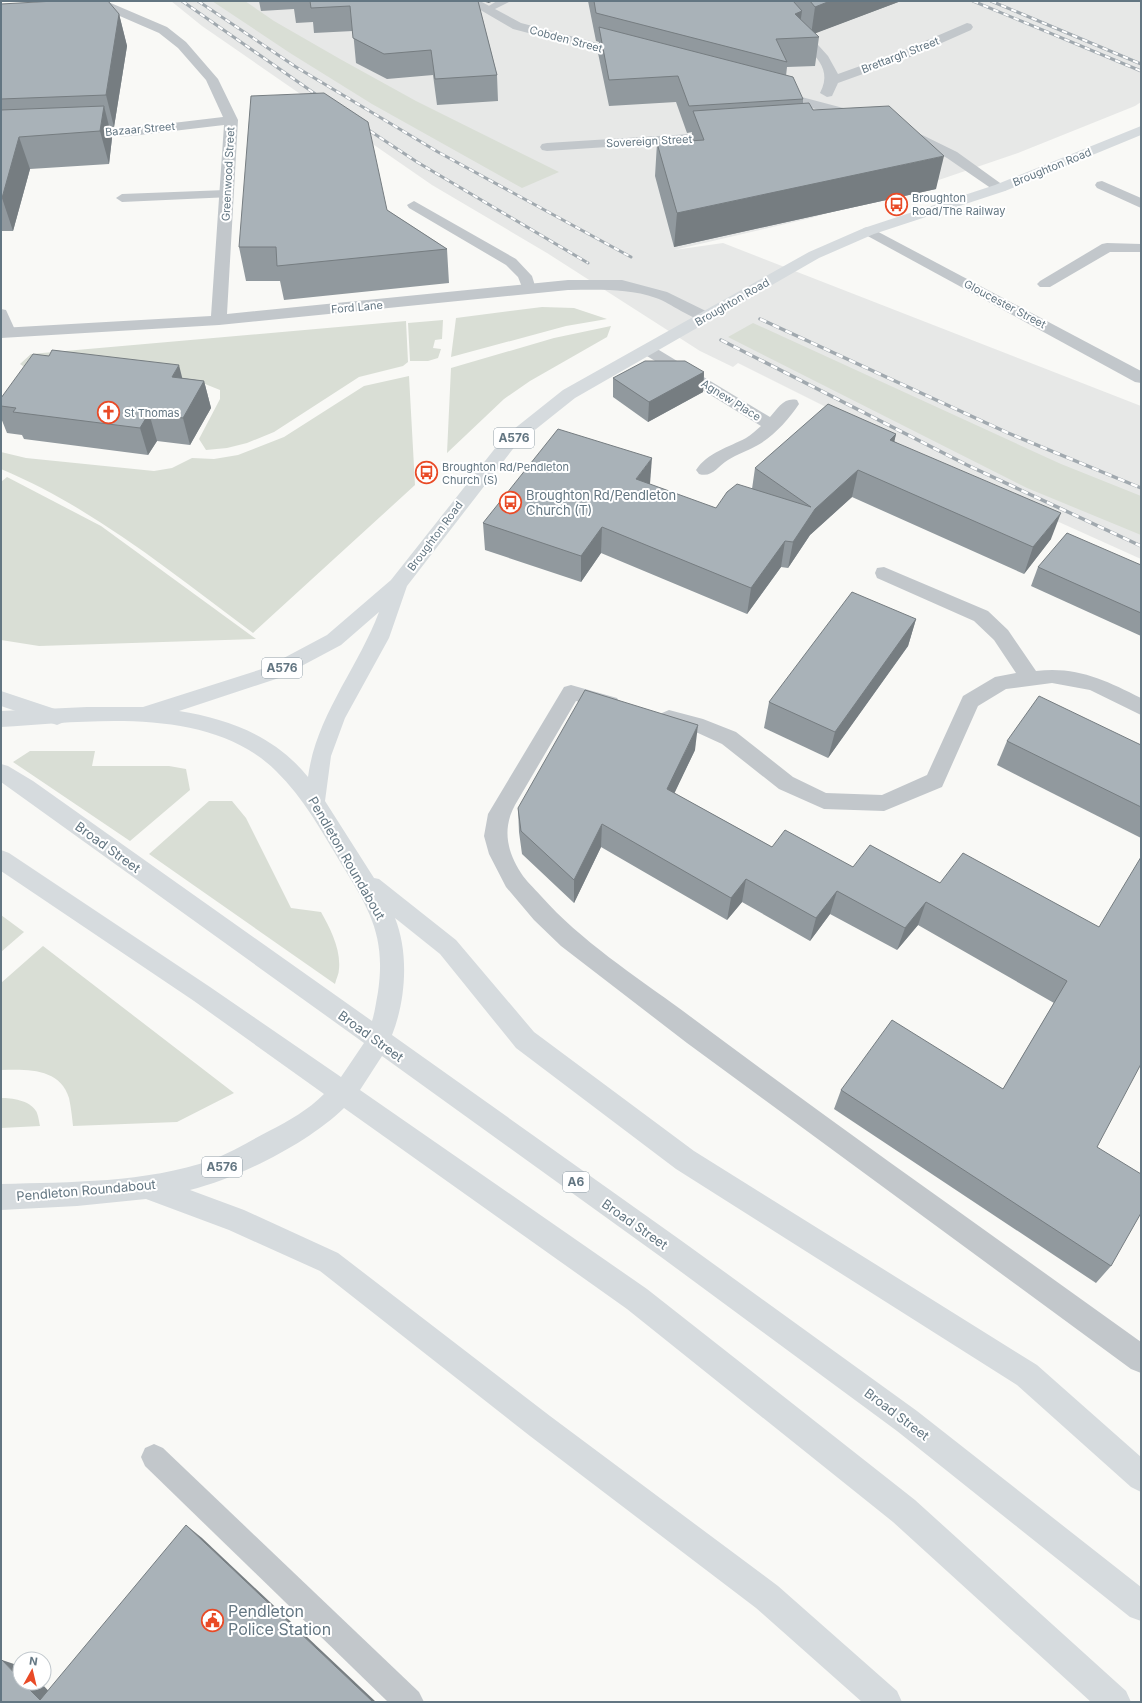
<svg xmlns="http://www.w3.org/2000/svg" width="1142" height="1703" viewBox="0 0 1142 1703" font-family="Inter,sans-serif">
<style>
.built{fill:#e7e8e7}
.green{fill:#d9ded5}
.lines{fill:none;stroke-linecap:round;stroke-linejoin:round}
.service{fill:#c2c7cb;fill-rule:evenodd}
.minor{fill:#c2c7cb;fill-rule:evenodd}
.primary{fill:#d6dbde;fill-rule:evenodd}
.trunk{fill:#d6dbde;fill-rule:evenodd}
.rail-far1-casing{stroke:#a1a9af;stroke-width:3}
.rail-casing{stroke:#a1a9af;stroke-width:3.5}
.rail-far1{stroke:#fff;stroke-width:2;stroke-dasharray:5.5;stroke-linecap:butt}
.rail{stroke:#fff;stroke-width:2.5;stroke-dasharray:7;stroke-linecap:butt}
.wall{fill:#91999e}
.shaded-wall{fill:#767d81}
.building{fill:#a9b2b8;stroke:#767d81}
.labels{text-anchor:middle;stroke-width:4;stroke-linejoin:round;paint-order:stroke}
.far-street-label{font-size:11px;fill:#637682;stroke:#fff}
.far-poi-label{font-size:11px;fill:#637682;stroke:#fff;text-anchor:start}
.shield{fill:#fff;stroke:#929fa8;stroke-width:1}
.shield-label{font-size:12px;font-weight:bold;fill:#637682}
.poi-label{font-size:13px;fill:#637682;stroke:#fff;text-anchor:start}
.street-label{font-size:13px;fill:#637682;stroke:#fff}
.near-poi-label{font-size:16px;fill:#637682;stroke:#fff;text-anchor:start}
</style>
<rect width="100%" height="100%" fill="#f9f9f6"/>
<polygon class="built" points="171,1 1141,1 1141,102 1135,106 1018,153 924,185 811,218 674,250 723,243 1141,406 1141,559 1030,509 738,363 733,367 700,351 547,253 432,185 202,26"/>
<g class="green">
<polygon points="212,1 245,1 274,21 340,59 416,101 559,172 522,188 372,104 290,53"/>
<polygon points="542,307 574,308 607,319 566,326 451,357 456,318"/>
<polygon points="443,320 442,339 435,340 433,348 441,349 438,358 428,361 410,361 408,323"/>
<polygon points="406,321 408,362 403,366 359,377 274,432 247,443 227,448 206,450 199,439 220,399 220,390 205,384 26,368 20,364 31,354"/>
<polygon points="753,323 1061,464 1141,496 1141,535 1027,488 728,337"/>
<polygon points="611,326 607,337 530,381 504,399 447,453 451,368 554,338"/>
<path d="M409 376 415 485 253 633C172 573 94 508 1 469V452L26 458 154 471 172 468 192 458 214 459 238 455 284 437 364 386Z"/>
<polygon points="7,477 101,526 256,639 39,646 1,640 1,482"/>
<polygon points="30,751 95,751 92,766 169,766 186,769 190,790 130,841 13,762"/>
<path d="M209 801H232L246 818 291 908 321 912C330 928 341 949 339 969 339 974 336 979 335 984L149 854Z"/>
<polygon points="1,915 24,932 1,952"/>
<path d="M43 946 234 1093 177 1122 73 1126C72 1117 71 1107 69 1098 60 1068 27 1069 1 1070V983Z"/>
<path d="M1 1098C12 1098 29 1100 36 1111 38 1114 39 1121 40 1126L1 1128Z"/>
</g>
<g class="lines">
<g class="service">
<polygon points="497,1 511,1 487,13 482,10"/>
<polygon points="226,190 231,191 232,194 231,197 122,202 116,198 122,194"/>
<polygon points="414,201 516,259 532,276 536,289 534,292 524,292 518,277 506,265 409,208 407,205"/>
<polygon points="1,309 6,310 16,332 14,335 4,335 2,332"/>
<polygon points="154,1444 163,1448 419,1692 424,1702 388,1702 145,1466 141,1457 145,1448"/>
</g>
<g class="minor">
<path d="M90 1H106L167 27 186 42 218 79 238 120 227 314 568 280H622L667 292 712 314 714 317 712 320C695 324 672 303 656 298 627 288 598 290 568 290L219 325 1 338V328L211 316 224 125 131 136 81 138 76 137 74 134 76 131 81 130 131 128 223 117 206 80 178 48 159 33 92 4Z"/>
<polygon points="465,1 480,1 521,23 632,52 634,55 628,59 513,29"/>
<path d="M967 23 971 24 973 27 971 30 910 57 838 83 832 96 827 97 820 93C836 64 805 50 791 29L797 25 801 26 828 56 838 74 902 51Z"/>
<polygon points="775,90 866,114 868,117 866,120 861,121 770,97 768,94 770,91"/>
<polygon points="906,127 957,152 1007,188 1005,191 995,191 947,158 901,134 899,131 901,128"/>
<polygon points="722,132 727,133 729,136 727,139 547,151 542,150 540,147 542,144 547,143"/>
<polygon points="1102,181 1141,198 1141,208 1097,188 1095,185 1097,182"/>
<polygon points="869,227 1141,371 1141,383 1135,382 864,234 862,231 864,228"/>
<polygon points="1107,243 1141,244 1141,252 1110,252 1050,287 1040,287 1037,284 1040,281 1102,244"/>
<path d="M648 345 654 347 770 417C778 408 784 397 797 400L799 404C789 419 774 436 758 445 748 451 737 454 728 460 717 467 712 478 699 474L696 470C707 453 729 447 746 438 751 435 756 430 761 426L642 353 640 350 642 347Z"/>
<path d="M884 567 988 611 1008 630 1036 671C1077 666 1105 680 1141 698V715L1090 690 1052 683 1006 689 978 706 942 787 884 811 824 809 779 789 722 744 698 733 662 723 659 718 662 713 669 710 703 719 736 732 793 777 826 793 882 795 927 775 963 696 995 677 1016 673 994 640 974 621 877 578 875 573 877 568Z"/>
<path d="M571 685 617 698 620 703 617 708 610 711 576 701 515 805C502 829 507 851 521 873 526 881 534 888 541 896 581 941 634 975 683 1011 834 1124 988 1232 1141 1342V1373L1131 1369 687 1043 561 946 534 920 506 887 489 854 484 836 488 814 564 687Z"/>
</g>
<polygon class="primary" points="1,691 64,712 67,717 64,722 57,725 1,706"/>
<path class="trunk" d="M1141 126V135L1005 191 874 234 819 258 575 398 516 445 407 586 389 638 345 718 331 756 325 801 374 878 379 879 456 940 534 1032 694 1151 1037 1365 1141 1457V1492L1131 1487 1017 1385 676 1169 516 1048 440 954 395 918C409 953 406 1000 392 1035L679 1239 917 1411 1141 1587V1621L1130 1617 897 1431 661 1257 382 1056 360 1090 647 1289 915 1500 1126 1691 1131 1702H1091L893 1522 627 1309 344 1108C308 1143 239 1178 190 1190L244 1210 338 1253 550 1416 778 1586 897 1691 902 1702H862L756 1608 530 1436 320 1271 229 1230 146 1199 77 1206 1 1210V1184C71 1182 145 1183 212 1160 232 1152 250 1141 269 1131 289 1121 308 1110 324 1094L194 1001 1 871V850L9 853 210 987 341 1077 364 1043 1 782V764L8 766 33 781 372 1021C375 1012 376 1002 378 992 386 937 370 910 342 865 322 832 304 798 276 771 208 704 88 722 1 727V711L87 707H143L265 668 327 635 391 580 504 437 563 390 809 252 864 228 995 185ZM379 612C358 668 316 716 308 777 275 736 229 719 179 711L279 678 341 645Z"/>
<defs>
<g id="rail-far1">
<polyline points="182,1 324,100"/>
<polyline points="198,1 296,67 438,152 631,257"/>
<polyline points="973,1 1141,71"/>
<polyline points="991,1 1141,64"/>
<polyline points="361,125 417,162 588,263"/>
</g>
<g id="rail">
<polyline points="760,319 1008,433 1141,488"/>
<polyline points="721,340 967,465 1141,546"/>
</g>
</defs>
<use href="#rail-far1" class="rail-far1-casing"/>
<use href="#rail" class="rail-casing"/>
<use href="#rail-far1" class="rail-far1"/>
<use href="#rail" class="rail"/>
</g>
<g class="wall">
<polygon points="259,1 478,1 497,75 498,101 437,105 433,75 387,79 356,63 353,31 314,33 313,22 296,23 294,9 261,11"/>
<polygon points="483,1 494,1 488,3"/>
<polygon points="588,1 901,1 815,33 819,37 815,66 787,67 786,76 803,99 803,103 936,189 674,247 655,176 657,143 691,141 692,132 687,133 676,102 609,106 598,53 599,42 596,41"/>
<polygon points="1,4 119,14 127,46 114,127 110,127 112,138 109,164 30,169 13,231 1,231"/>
<polygon points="387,210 447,249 449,283 284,300 280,281 246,281 239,247"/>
<polygon points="704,372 703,392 648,422 613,397 613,378"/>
<polygon points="182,378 204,381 211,408 190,445 157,441 148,455 24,439 22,435 7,433 1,418 1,398"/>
<polygon points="896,434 894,441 1051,539 1024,574 852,497 810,535 788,568 781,567 747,614 601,553 581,582 485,550 483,523 716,508 752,489 755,468"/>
<polygon points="1141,565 1141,636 1031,586 1038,567"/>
<polygon points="916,619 908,646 828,758 764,728 769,702"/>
<polygon points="1007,741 1141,745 1141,838 997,765"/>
<polygon points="695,750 674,793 772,847 853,867 940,883 1099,927 1097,1147 1111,1266 1096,1283 834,1109 841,1090 1003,1089 1054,1003 918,925 897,950 830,914 810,941 742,902 727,920 601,847 574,903 522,854 519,832 518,808"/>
</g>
<g class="shaded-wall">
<polygon points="488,1 494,1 488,3"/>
<polygon points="830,1 901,1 811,35 815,7"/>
<polygon points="802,11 798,38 795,14"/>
<polygon points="119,14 127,46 114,127 106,95"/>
<polygon points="104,106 112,138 109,164 100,131"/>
<polygon points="19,137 30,169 13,231 2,198"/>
<polygon points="944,156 936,189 674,247 677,213"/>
<polygon points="179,365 186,393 172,377"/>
<polygon points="704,372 703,392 648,422 649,402"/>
<polygon points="204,381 211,408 190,445 183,418"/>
<polygon points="149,413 157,441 148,455 140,428"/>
<polygon points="896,434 890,461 890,440"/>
<polygon points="652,458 650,484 635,506 636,479"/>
<polygon points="858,470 852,497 810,535 788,568 793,542 815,509"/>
<polygon points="1061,513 1051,539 1024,574 1033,547"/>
<polygon points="602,527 601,553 581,582 581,556"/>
<polygon points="785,541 781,567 747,614 751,588"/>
<polygon points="916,619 908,646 828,758 835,732"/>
<polygon points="698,725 695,750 665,813 667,789"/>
<polygon points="602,824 601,847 574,903 574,880"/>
<polygon points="746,879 742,902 727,920 731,898"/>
<polygon points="837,891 830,914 810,941 816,918"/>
<polygon points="926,902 918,925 897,950 905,928"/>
<polygon points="186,1525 202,1538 376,1702 373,1702"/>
<polygon points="2,1660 20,1666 20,1679"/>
<polygon points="23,1683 41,1683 59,1702 40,1700"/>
</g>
<g class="building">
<polygon points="55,1 108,1 119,14 106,95 1,99 1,4"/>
<polygon points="310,1 478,1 497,75 435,79 431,50 384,54 353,38 350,6 311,8"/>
<polygon points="594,1 793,1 802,11 795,14 819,37 776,39 787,62 596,13"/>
<polygon points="810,1 830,1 815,7"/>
<polygon points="599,27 793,77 803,99 689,106 678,76 609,80"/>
<polygon points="324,93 368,122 387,210 447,249 277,266 276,247 239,247 251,96"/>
<polygon points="809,103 813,110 889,106 944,156 677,213 657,143 704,140 693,111"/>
<polygon points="104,106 100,131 19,137 2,198 1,198 1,110"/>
<polygon points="52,350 179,365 172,377 204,381 183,418 149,413 140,428 13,412 16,408 1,406 1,398 33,354 49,356"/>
<polygon points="645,361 685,361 704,372 649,402 613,378"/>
<polygon points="828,404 896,434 890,440 1061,513 1033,547 858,470 815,509 793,542 785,541 751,588 602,527 581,556 483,523 558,429 652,458 636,479 716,508 727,492 737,484 811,507 755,468"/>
<polygon points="1067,533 1141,565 1141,613 1038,567"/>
<polygon points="852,592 916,619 835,732 769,702"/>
<polygon points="585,690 698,725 667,789 772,847 785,830 853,867 870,845 940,883 963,853 1099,927 1141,857 1141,1064 1097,1147 1141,1174 1141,1213 1111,1266 841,1090 892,1020 1003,1089 1067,981 926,902 905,928 837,891 816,918 746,879 731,898 602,824 574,880 521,831 518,808"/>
<polygon points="1039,696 1141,745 1141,807 1007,741"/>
<polygon points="186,1525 373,1702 1,1702 1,1661 2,1660 20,1679 20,1683 23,1683 40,1700"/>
</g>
<defs>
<symbol id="bus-ring" viewBox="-11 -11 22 22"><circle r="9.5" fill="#fff" stroke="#e94a26" stroke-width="1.5"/><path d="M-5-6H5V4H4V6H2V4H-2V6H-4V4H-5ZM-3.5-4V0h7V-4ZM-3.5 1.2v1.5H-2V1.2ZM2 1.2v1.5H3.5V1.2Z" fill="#e94a26"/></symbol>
<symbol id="church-ring" viewBox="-11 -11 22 22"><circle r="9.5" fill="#fff" stroke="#e94a26" stroke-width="1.5"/><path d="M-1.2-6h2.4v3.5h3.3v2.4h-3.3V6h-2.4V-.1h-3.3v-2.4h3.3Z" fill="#e94a26"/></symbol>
<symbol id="civic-ring" viewBox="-11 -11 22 22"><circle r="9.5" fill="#fff" stroke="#e94a26" stroke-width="1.5"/><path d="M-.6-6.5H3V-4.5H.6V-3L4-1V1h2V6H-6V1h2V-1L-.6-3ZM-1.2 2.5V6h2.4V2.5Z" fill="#e94a26"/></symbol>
</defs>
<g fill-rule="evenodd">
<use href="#bus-ring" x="884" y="192" width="25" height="25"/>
<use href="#church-ring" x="96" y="400" width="25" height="25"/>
<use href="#bus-ring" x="414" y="460" width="25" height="25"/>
<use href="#bus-ring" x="498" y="490" width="25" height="25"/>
<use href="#civic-ring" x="200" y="1608" width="25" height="25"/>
</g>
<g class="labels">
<g class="far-street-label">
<text transform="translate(566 39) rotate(15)" y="4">Cobden Street</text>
<text transform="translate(900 55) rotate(-21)" y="4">Brettargh Street</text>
<text transform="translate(140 129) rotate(-5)" y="4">Bazaar Street</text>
<text transform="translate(649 141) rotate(-3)" y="4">Sovereign Street</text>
<text transform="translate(1052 167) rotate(-22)" y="4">Broughton Road</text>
<text transform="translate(228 174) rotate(-87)" y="4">Greenwood Street</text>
<text transform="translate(732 302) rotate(-30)" y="4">Broughton Road</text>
<text transform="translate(1005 304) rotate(28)" y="4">Gloucester Street</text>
<text transform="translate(357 307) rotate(-5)" y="4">Ford Lane</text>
<text transform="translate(731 400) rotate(32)" y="4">Agnew Place</text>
<text transform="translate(435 536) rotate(-53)" y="4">Broughton Road</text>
</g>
<g class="far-poi-label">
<text x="912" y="202">Broughton<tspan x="912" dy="13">Road/The Railway</tspan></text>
<text x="124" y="417">St Thomas</text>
<text x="442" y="471">Broughton Rd/Pendleton<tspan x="442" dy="13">Church (S)</tspan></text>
</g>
<g class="shield">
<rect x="494" y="428" width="40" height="20" rx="3"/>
<rect x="262" y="658" width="40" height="20" rx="3"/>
<rect x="202" y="1157" width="40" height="20" rx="3"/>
<rect x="563" y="1172" width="26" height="20" rx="3"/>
</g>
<g class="shield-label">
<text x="514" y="442">A576</text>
<text x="282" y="672">A576</text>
<text x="222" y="1171">A576</text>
<text x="576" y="1186">A6</text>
</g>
<g class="poi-label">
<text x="526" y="500">Broughton Rd/Pendleton<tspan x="526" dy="15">Church (T)</tspan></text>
</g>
<g class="street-label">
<text transform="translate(108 847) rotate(36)" y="5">Broad Street</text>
<text transform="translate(347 858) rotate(60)" y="5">Pendleton Roundabout</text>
<text transform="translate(371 1036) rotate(36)" y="5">Broad Street</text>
<text transform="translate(86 1190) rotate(-5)" y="5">Pendleton Roundabout</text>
<text transform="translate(635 1224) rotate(35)" y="5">Broad Street</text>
<text transform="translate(897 1414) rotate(37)" y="5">Broad Street</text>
</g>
<g class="near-poi-label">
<text x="228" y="1617">Pendleton<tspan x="228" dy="18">Police Station</tspan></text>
</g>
</g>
<rect width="1142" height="1703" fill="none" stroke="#637682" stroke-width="4"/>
<g transform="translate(32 1671) rotate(8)"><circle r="19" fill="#ffffff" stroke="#c1c8cd"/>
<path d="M0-3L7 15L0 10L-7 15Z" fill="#e94a26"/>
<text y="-6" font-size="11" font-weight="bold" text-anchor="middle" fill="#637682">N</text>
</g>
</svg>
